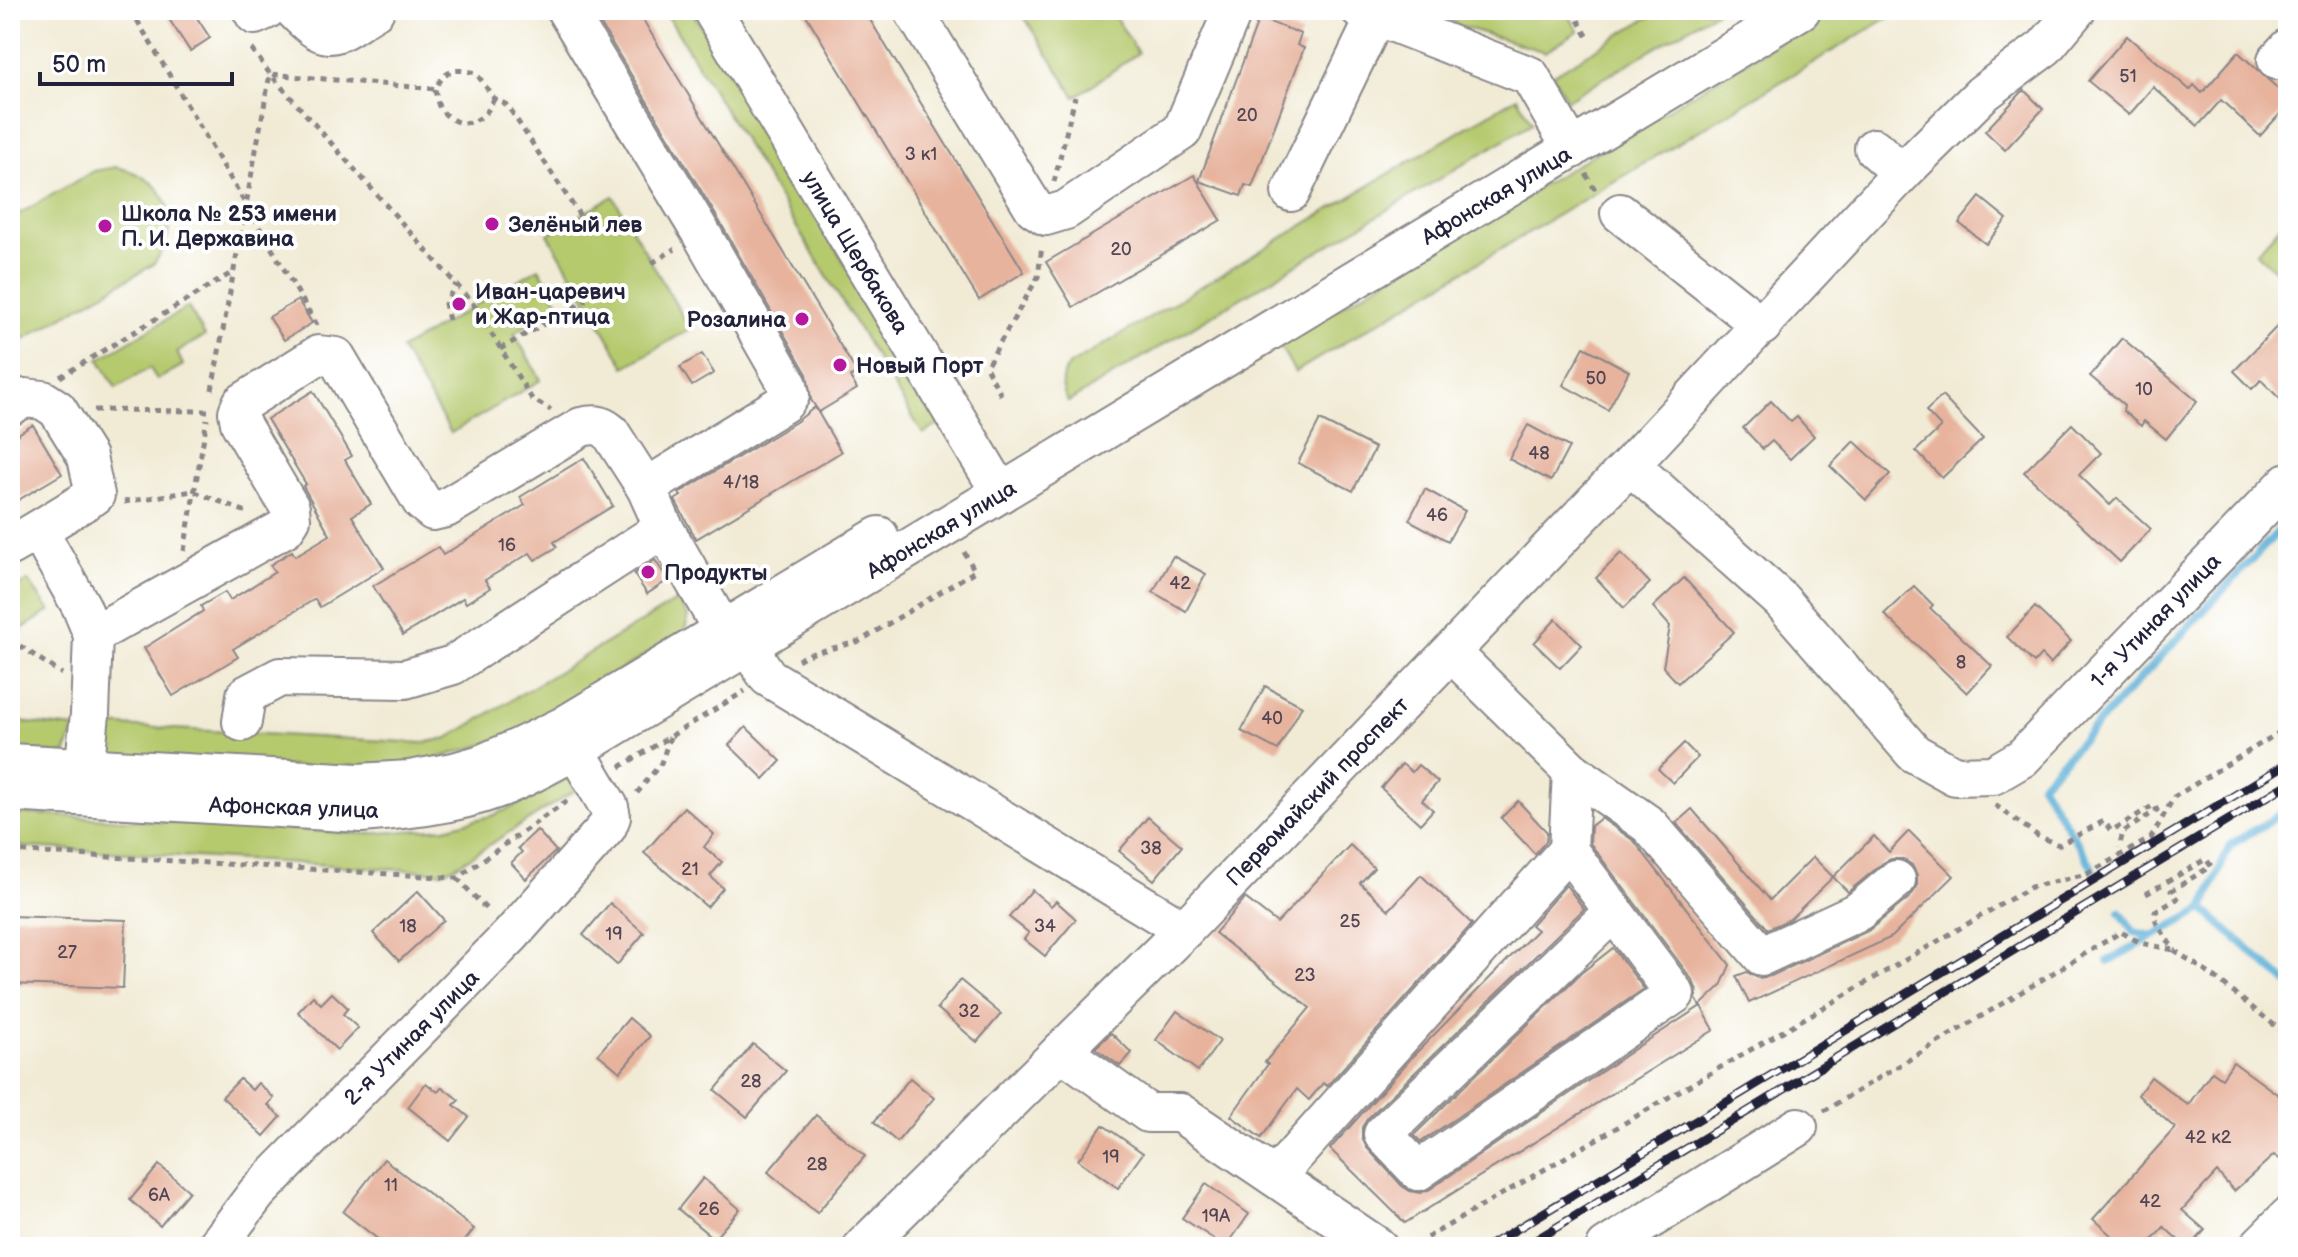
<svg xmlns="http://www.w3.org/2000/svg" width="2298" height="1257" viewBox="0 0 2298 1257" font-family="'Balsamiq Sans',sans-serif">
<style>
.green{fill:#b5c96d;stroke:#6c7654;stroke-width:2}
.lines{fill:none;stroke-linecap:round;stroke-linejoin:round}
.stream{stroke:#5aaed6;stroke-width:8}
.building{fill:#e7b39d}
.minor-casing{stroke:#8a8688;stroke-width:42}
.path{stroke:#8a8688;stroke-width:5;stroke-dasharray:6 6;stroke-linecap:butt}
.minor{stroke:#fff;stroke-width:38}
.rail-casing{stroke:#22223b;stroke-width:9}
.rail{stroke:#fff;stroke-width:6;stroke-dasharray:18;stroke-linecap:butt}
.poi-dot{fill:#b5179e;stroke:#fff;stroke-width:3}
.labels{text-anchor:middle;stroke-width:8;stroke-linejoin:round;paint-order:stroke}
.number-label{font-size:18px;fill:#534654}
.street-label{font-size:22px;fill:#22223b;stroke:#fff}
.poi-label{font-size:22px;font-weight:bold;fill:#22223b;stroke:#fff;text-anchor:start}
</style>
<rect width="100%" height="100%" fill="#fff"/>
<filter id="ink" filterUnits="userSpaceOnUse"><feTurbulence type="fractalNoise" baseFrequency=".0125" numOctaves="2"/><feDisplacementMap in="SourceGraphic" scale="16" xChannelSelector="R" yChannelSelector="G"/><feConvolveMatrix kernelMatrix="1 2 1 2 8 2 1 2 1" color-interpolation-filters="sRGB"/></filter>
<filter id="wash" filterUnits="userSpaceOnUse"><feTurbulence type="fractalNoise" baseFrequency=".006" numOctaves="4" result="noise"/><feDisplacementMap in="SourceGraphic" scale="32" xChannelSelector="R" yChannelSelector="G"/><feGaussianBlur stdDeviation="1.8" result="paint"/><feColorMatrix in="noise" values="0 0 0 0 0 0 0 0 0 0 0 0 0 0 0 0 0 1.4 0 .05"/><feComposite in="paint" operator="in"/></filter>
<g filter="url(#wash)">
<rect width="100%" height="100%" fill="#f1ebd5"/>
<g class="green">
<polygon points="664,10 691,10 942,423 923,434"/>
<polygon points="1020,10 1111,10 1138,53 1075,97"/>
<polygon points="1450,10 1566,10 1578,31 1545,52 1460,26 1452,22"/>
<polygon points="1661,10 1719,10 1567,100 1552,75"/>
<polygon points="1832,10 1901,10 1295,372 1279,344"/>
<path d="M1517 97 1532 123 1068 402C1061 387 1058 378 1070 365Z"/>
<path d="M116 167C169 179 185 219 154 264L10 347V219L94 171Z"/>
<polygon points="613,196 690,329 625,367 548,234"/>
<polygon points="2288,217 2288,281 2256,253"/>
<polygon points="539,268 561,306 514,333 541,380 451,433 401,349"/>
<polygon points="188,307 205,336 177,352 183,365 157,380 150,368 116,388 99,359"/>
<polygon points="28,581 50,611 11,636 10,592"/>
<polygon points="678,600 688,617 685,631 527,726 483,745 421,763 319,768 109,756 102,747 103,725 423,743 448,738"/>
<polygon points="10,721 76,728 65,754 10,751"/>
<polygon points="570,776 585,784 461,863 443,872 10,846 10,813 366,834 445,828 494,815 537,796"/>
</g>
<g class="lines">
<g class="stream">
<polyline points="2093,868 2041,784 2288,521"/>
<polyline points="2203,909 2288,984"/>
<polyline points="2120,912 2134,932 2152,936"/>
<polyline points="2108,961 2203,909 2230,845 2288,810"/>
</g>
</g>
<g id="blocks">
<g class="building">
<polygon points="163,10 192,10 210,38 190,51"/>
<polygon points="592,10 637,10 857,373 850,377 857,389 819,412 811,400 807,374 720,222"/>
<polygon points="803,10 864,10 1024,272 979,300"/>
<polygon points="1259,18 1301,34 1297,45 1304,48 1252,187 1245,185 1241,196 1199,181"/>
<polygon points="2127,36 2190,90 2194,85 2202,93 2238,52 2288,98 2288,105 2260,136 2221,100 2198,126 2153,87 2129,115 2088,81"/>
<polygon points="2024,90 2043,109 2005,150 1985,131"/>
<polygon points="1194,175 1221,220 1073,307 1046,262"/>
<polygon points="1980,197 2007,219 1986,244 1959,223"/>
<polygon points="298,300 312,323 284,340 269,317"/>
<polygon points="2288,315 2288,407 2261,380 2252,389 2234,371"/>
<polygon points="2122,338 2197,401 2166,439 2144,421 2141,426 2123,411 2124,405 2090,376"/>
<polygon points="1584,347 1629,371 1608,410 1563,385"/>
<polygon points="702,354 714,373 692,386 680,367"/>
<polygon points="313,391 352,456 345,460 371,504 352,516 384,568 320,607 315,599 233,649 238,657 173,696 144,648 203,611 201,606 225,592 230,600 275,572 270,565 292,551 295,556 330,535 303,486 306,484 267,419"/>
<polygon points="1942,396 1983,439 1942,478 1916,451 1941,427 1926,411"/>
<polygon points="1771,401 1791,422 1797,417 1814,436 1790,459 1772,441 1763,449 1743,428"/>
<polygon points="815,407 841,452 696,539 675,500 681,496 679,493 796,422"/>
<polygon points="1320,420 1375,448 1353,491 1298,463"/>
<polygon points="2072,424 2101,453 2079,475 2110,505 2117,498 2151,529 2120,562 2024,472"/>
<polygon points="33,425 62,474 10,505 10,439"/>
<polygon points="1528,425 1569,447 1551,481 1509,459"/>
<polygon points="1854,441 1890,474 1866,500 1830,466"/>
<polygon points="584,458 613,506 554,542 557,547 535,560 530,553 485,580 490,588 466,603 463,598 403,635 373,586 438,547 443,555 525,505 520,497"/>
<polygon points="1425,489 1465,511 1448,541 1409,520"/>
<polygon points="1621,553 1650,583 1624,608 1596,578"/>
<polygon points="1173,556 1206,574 1186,611 1153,592"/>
<polygon points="655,560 668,580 647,594 634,574"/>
<polygon points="1684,578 1734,632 1678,683 1663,667 1670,626 1653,607"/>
<polygon points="1914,586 1933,605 1930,608 1992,666 1967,693 1884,614"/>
<polygon points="2035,607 2071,641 2050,664 2041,655 2034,663 2007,637"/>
<polygon points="1556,619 1582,645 1560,668 1534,643"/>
<polygon points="1265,686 1302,706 1278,750 1241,731"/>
<polygon points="746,727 781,761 764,779 729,745"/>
<polygon points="1684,743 1698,757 1673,783 1658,769"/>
<polygon points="1402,764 1412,772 1418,765 1438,782 1422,800 1433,810 1420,824 1381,788"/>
<polygon points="1518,801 1547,832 1546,841 1535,854 1501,818"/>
<polygon points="684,807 714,834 704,847 722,862 710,876 723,888 707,907 644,853"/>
<polygon points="1692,809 1770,900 1813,857 1833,877 1790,919 1768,929 1676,823"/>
<polygon points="1148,817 1182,846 1154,880 1119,851"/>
<polygon points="1601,818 1634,841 1730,965 1721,986 1700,1006 1696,999 1697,991 1693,981 1590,843 1591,826"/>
<polygon points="537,830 556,851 526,879 511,863 522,852 518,848"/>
<polygon points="1909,831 1954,876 1892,937 1749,1003 1736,976 1747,972 1758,978 1771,976 1868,931 1910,897 1917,887 1917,875 1912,865 1903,859 1891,859 1883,863 1848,892 1833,877 1874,836 1889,852"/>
<polygon points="1350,845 1374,868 1360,883 1389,910 1421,875 1472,924 1327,1086 1323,1083 1309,1100 1297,1089 1261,1138 1231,1116 1268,1064 1265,1062 1310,1008 1215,933 1245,898 1277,923"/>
<polygon points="1566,885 1584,909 1368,1118 1362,1127 1362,1138 1367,1148 1402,1186 1410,1191 1420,1193 1430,1189 1636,1048 1701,1006 1714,1030 1405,1223 1330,1149 1414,1055 1537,930 1531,925"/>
<polygon points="1032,890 1051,906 1056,901 1076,919 1045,956 1024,939 1029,933 1009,917"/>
<polygon points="418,891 444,920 399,961 373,933"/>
<polygon points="610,903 644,933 617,965 583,935"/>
<polygon points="10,916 126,920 123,988 10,984"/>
<polygon points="1613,948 1644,989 1421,1142 1414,1135 1581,973"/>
<polygon points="960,980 1001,1014 977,1042 937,1008"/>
<polygon points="332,993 348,1008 343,1014 358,1028 337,1050 298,1012 313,996 321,1004"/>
<polygon points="1177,1011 1220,1041 1198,1071 1156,1040"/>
<polygon points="629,1018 650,1036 620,1072 598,1054"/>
<polygon points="1111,1033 1132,1053 1120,1066 1095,1048"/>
<polygon points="753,1044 786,1071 747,1117 715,1090"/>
<polygon points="2233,1062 2288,1102 2288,1165 2274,1155 2234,1191 2217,1172 2182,1210 2205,1230 2190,1247 2186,1247 2164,1227 2146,1247 2124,1247 2093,1219 2175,1128 2138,1095 2151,1077 2188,1105 2212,1071 2222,1078"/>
<polygon points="910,1078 934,1098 897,1142 874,1122"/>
<polygon points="240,1079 252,1090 258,1083 274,1098 268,1105 281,1117 264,1136 222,1097"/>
<polygon points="426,1083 438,1092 442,1087 459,1100 454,1105 469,1117 450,1141 408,1107"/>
<polygon points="816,1115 865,1156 817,1213 768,1172"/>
<polygon points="1103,1125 1143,1153 1118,1188 1078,1160"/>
<polygon points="384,1159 474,1229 460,1247 388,1247 343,1212"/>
<polygon points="159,1165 189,1191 160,1226 130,1200"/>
<polygon points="703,1178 740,1209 714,1239 678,1209"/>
<polygon points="1206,1184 1249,1214 1226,1247 1182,1218"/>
</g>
</g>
</g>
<g filter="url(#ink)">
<use href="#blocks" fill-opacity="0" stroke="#8a8688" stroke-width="2"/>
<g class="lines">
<defs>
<g id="minor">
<polyline points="252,10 255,15 266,10"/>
<path d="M294 10C331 49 334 34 375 10"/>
<polyline points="566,10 701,233 788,385 790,395 784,403 646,488 664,528 722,629 747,646 768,677 1184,930"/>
<polyline points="712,10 1001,493"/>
<polyline points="913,10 1034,208 1046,216 1066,210 1182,131 1233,10"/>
<polyline points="1361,10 1530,76 1572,149"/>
<polyline points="2277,60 2288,48"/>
<polyline points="1874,148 1902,173"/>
<polyline points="1291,192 1379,10"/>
<polyline points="1620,213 1762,326"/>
<polyline points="10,406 25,398 43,400 57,409 87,457 95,495 38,530 81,606 93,635 90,714 82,790"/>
<polyline points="1630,465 1781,600 1914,753 1955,776 1993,775 2022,758 2288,482"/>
<polyline points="10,546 38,530"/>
<path d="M93 635 285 528 291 519 290 508 240 423 238 412 242 403 318 355 336 357 422 502 433 511 446 508 581 427C594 424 600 424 610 432L646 488"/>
<polyline points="1451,652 1572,771 1649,825 1762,956 1859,911 1896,880"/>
<polyline points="242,722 246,695 280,677 405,679 453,665 664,528"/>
<polyline points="10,763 358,783 410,780 454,772 482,764 514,750 562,727 879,536"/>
<polyline points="1572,771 1568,850 1675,994 1418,1171 1383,1134 1614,911"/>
<path d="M10 792 361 813C407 809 453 805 496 789 524 779 549 764 575 750L1801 10"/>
<polyline points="1061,1051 1148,1113 1180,1113 1378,1247"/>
<polyline points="1275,1177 1568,850"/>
<polyline points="216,1247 257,1193 511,935 607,827 611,817 609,807 563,729"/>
<polyline points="863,1247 1184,930 1630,465 1902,173 1982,94 2045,47 2076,10"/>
<polyline points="1606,1247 1798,1127"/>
<polyline points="2258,1247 2288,1217"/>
</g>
</defs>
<use href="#minor" class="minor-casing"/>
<g class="path">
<polyline points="131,10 317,325"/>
<polyline points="1572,10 1589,39"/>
<polyline points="252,49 270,74 471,301 532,399 551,410"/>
<path d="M494 98C486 124 457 133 440 108 437 104 436 94 435 89 446 69 454 68 476 73L494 98 507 105 580 216"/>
<polyline points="1586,174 1597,193"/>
<polyline points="1054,182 1075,97"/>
<polyline points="652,263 675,249"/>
<polyline points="449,320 445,304 456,284"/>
<polyline points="500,349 586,300"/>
<polyline points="60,377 233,272"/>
<polyline points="212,390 270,74 435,89"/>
<polyline points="1001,395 986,367 1038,277 1042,246"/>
<polyline points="94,410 208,411"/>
<polyline points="124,502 193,491 249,513"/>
<polyline points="184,551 207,419"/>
<polyline points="10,639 62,674"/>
<polyline points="798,660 806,655 860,641 975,571 964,552"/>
<polyline points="620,767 745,691"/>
<polyline points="637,793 661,763 670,737"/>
<polyline points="1995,805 2038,836 2059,845 2104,821 2111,831 2154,805 2157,810 2123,832 2119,848"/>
<polyline points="10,851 457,878 571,798"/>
<polyline points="457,878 489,912"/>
<polyline points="2146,894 2206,859 2211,866 2171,891 2177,899 2155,912 2156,922 2174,950 2214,977 2288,1036"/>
<polyline points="1824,1111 2121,932 2141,943 2174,950"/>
<polyline points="1420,1247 1423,1240 2031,887 2087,874 2151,838 2174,797 2288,727"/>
</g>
<use href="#minor" class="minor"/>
<defs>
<g id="rail">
<polyline points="1487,1247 2288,763"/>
<polyline points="1524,1247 2288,784"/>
</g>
</defs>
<use href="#rail" class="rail-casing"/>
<use href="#rail" class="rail"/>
</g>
</g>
<g class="poi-dot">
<circle cx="492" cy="224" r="8"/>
<circle cx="105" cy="226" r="8"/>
<circle cx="459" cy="304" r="8"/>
<circle cx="802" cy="319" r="8"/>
<circle cx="840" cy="365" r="8"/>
<circle cx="648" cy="572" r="8"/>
</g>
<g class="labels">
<g class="number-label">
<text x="2128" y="82">51</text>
<text x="1247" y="121">20</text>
<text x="921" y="160">3 к1</text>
<text x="1121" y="255">20</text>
<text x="1596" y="384">50</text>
<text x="2144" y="395">10</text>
<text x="1539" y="459">48</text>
<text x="741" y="488">4/18</text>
<text x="1437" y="521">46</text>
<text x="507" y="551">16</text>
<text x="1180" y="589">42</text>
<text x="1961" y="668">8</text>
<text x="1272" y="724">40</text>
<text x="1151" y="854">38</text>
<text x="690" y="875">21</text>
<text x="1350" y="927">25</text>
<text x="408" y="932">18</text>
<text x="1045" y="932">34</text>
<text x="614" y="940">19</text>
<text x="67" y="958">27</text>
<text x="1305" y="981">23</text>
<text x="969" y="1017">32</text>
<text x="751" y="1087">28</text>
<text x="2208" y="1143">42 к2</text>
<text x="1111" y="1163">19</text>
<text x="817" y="1170">28</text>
<text x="391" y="1191">11</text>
<text x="159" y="1201">6А</text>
<text x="2150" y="1207">42</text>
<text x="709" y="1215">26</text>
<text x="1216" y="1222">19А</text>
</g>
<g class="street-label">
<text transform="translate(1496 195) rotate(-31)" y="8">Афонская улица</text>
<text transform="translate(856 252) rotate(59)" y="8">улица Щербакова</text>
<text transform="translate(941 529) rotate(-31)" y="8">Афонская улица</text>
<text transform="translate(2155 620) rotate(-46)" y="8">1-я Утиная улица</text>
<text transform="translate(1317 791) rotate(-46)" y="8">Первомайский проспект</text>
<text transform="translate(294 807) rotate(2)" y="8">Афонская улица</text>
<text transform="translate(411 1037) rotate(-45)" y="8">2-я Утиная улица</text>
</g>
<g class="poi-label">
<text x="121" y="221">Школа № 253 имени<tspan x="121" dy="25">П. И. Державина</tspan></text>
<text x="508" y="232">Зелёный лев</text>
<text x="475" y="299">Иван-царевич<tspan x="475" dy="25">и Жар-птица</tspan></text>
<text x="786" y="327" text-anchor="end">Розалина</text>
<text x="856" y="373">Новый Порт</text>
<text x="664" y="580">Продукты</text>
</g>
</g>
<rect width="2298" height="1257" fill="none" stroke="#fff" stroke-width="40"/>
<path d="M40 72v12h192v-12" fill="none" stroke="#22223b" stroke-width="4"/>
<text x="52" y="72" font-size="24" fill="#22223b" stroke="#ffffff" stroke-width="6" paint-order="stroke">50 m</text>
</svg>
